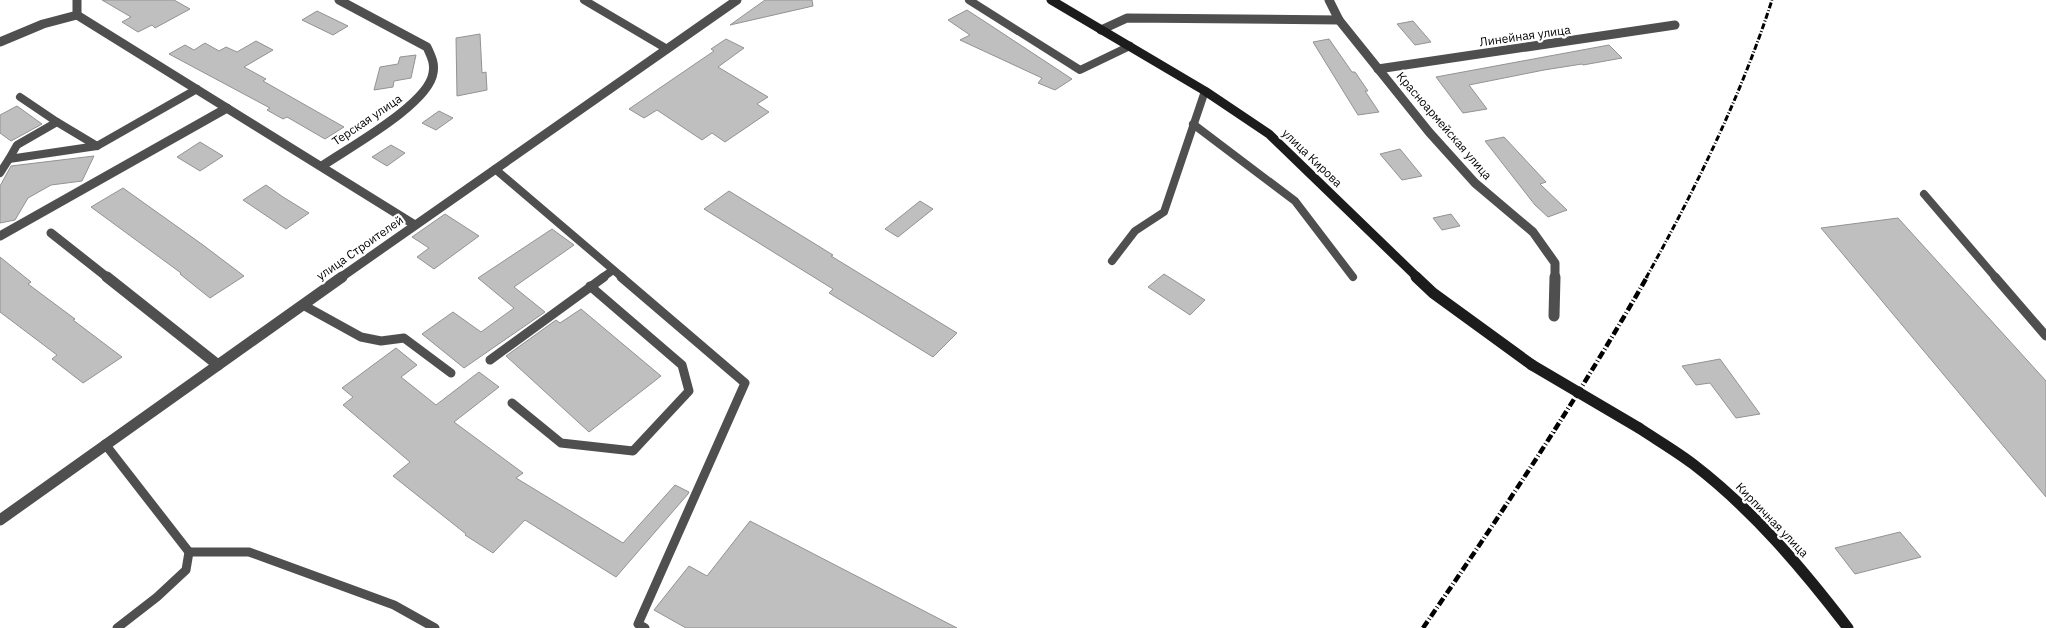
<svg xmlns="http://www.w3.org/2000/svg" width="2046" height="628" viewBox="0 0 2046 628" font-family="'IBM Plex Sans',sans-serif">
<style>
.building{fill:#bfbfbf;stroke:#939393}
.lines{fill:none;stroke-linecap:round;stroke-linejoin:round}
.service-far1{stroke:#4f4f4f;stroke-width:8}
.service{stroke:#4f4f4f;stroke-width:9}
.minor-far1{stroke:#4f4f4f;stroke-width:9}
.minor{stroke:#4f4f4f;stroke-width:11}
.secondary-far1{stroke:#1c1c1c;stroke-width:9}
.secondary{stroke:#1c1c1c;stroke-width:11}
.rail-far1{stroke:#000;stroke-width:3;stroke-dasharray:6 2 1 2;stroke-linecap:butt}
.rail{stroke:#000;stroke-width:4.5;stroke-dasharray:8 2.5 1 2.5;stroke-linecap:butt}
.secondary-bridge{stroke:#1c1c1c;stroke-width:11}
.labels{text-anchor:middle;stroke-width:4.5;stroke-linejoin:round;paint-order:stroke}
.street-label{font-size:12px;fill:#000;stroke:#fff}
</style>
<rect width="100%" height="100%" fill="#fff"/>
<g class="building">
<polygon points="102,0 174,0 190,9 155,28 152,25 138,32 122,22 131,17"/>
<polygon points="765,0 812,0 813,6 730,25"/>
<polygon points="967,10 990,25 1072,79 1055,90 1038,83 1042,78 960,40 970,35 948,20"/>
<polygon points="317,11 348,26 333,35 302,20"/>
<polygon points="1413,21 1431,42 1415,45 1397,24"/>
<polygon points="480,34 482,73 486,72 487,90 457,96 456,38"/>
<polygon points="726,39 744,48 718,67 768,97 757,104 769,112 725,142 712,133 702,140 657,110 644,118 629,109 714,51 711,49"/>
<polygon points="1329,39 1352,72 1355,72 1368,91 1365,91 1379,112 1358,115 1313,42"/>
<polygon points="256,41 273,50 244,67 266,79 263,81 344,127 325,139 287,117 283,119 267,110 270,108 169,54 185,45 194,50 205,43 219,51 226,47 237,52"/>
<polygon points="1609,45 1622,58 1583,65 1582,64 1544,70 1469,85 1487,109 1463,113 1436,77"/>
<polygon points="416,55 411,78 394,81 393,87 374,90 380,67 398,64 400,57"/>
<polygon points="17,106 42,124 11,141 0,133 0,115"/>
<polygon points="439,111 453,118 436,130 422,123"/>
<polygon points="1504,137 1546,182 1540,184 1567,210 1548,217 1535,205 1485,141"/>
<polygon points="200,142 223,156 200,171 177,157"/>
<polygon points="391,145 405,153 387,166 372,157"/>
<polygon points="1400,149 1422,176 1402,180 1380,154"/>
<polygon points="94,156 82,181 51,185 28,198 15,220 0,223 0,186 11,166"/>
<polygon points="266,185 283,197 309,213 286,229 243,200"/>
<polygon points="123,188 203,245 244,276 210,298 180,274 181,273 91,207"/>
<polygon points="729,191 833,255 831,256 957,333 933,357 829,293 833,289 704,209"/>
<polygon points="920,201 933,209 898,237 885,229"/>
<polygon points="445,214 479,236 434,269 417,257 429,248 412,237"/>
<polygon points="1451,214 1460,226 1442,230 1433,218"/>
<polygon points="1898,218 2046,381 2046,497 1821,228"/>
<polygon points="552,229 574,245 514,287 545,312 464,368 422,334 453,312 481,332 514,308 478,278"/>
<polygon points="0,257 31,282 28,284 75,319 73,320 122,357 83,383 52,359 57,355 0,312"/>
<polygon points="1164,274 1205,300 1190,315 1148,287"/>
<polygon points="581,309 661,376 589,432 506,356 556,320 560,323"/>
<polygon points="396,348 417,365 401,377 436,405 479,372 499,387 454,422 523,473 516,478 623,543 675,485 689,492 688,494 616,577 525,520 493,553 465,535 466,534 393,476 410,462 343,405 353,397 342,388"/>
<polygon points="1720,359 1760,414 1736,418 1710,383 1696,385 1682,366"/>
<polygon points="750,521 957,628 686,628 654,610 689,566 707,576"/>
<polygon points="1900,532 1921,557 1855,574 1835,548"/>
</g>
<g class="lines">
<g class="service-far1">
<polyline points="584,0 667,49"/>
<polyline points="969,0 1080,70 1130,46"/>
<polyline points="57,122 97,146"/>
<polyline points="1193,124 1295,201 1353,277"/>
<polyline points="9,159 17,145 57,122 20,97"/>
<polyline points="495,169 623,278"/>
<polyline points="0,173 9,159 97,146 197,89"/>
<polyline points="1924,194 1996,278"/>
<polyline points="1112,261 1135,231 1164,212 1205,91"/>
<polyline points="602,278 613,270"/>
</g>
<g class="service">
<polyline points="621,277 745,383 638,624 645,628"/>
<polyline points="1995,277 2046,336"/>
<polyline points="303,305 361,337 381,341 404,338 451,373"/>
<polyline points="490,360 604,277"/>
<polyline points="512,403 561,443 633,451 689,391 682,365 590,286"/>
<polyline points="105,444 189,552 186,570 157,597 117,628"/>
<polyline points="189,552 249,552 394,605 435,628"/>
</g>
<g class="minor-far1">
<polyline points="1329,0 1339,20 1429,132 1475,183 1533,232 1555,263 1555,278"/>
<polyline points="77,15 415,225"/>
<polyline points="1101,30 1127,18 1339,20"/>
<polyline points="0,42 43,24 77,15 77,0"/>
<polyline points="1378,69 1675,25"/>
<path d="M322 166C348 148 429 104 433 73 435 63 431 56 427 47L339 0"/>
<polyline points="51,233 108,278"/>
<polyline points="0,236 227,108"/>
<polyline points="340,278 737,0"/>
</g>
<g class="minor">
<polyline points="107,277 218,365"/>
<polyline points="1554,316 1555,277"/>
<polyline points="0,520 342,277"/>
</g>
<polyline class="secondary-far1" points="1051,0 1205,91 1269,134 1418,278"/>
<g class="secondary">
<polyline points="1416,277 1433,293 1532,365"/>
<path d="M1639 428C1657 440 1676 451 1693 464 1753 510 1802 568 1848 628"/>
</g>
<path class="rail-far1" d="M1646 278C1695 190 1741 96 1772 0"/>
<path class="rail" d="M1423 628C1502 513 1578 398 1647 277"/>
<polyline class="secondary-bridge" points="1532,365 1639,428"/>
</g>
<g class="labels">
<g class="street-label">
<text transform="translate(1525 36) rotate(-8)" y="4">Линейная улица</text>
<text transform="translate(367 120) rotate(-34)" y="4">Терская улица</text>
<text transform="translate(1444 126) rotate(49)" y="4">Красноармейская улица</text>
<text transform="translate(1312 158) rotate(44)" y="4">улица Кирова</text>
<text transform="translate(360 248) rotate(-35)" y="4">улица Строителей</text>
<text transform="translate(1772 520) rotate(46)" y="4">Кирпичная улица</text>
</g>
</g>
</svg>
